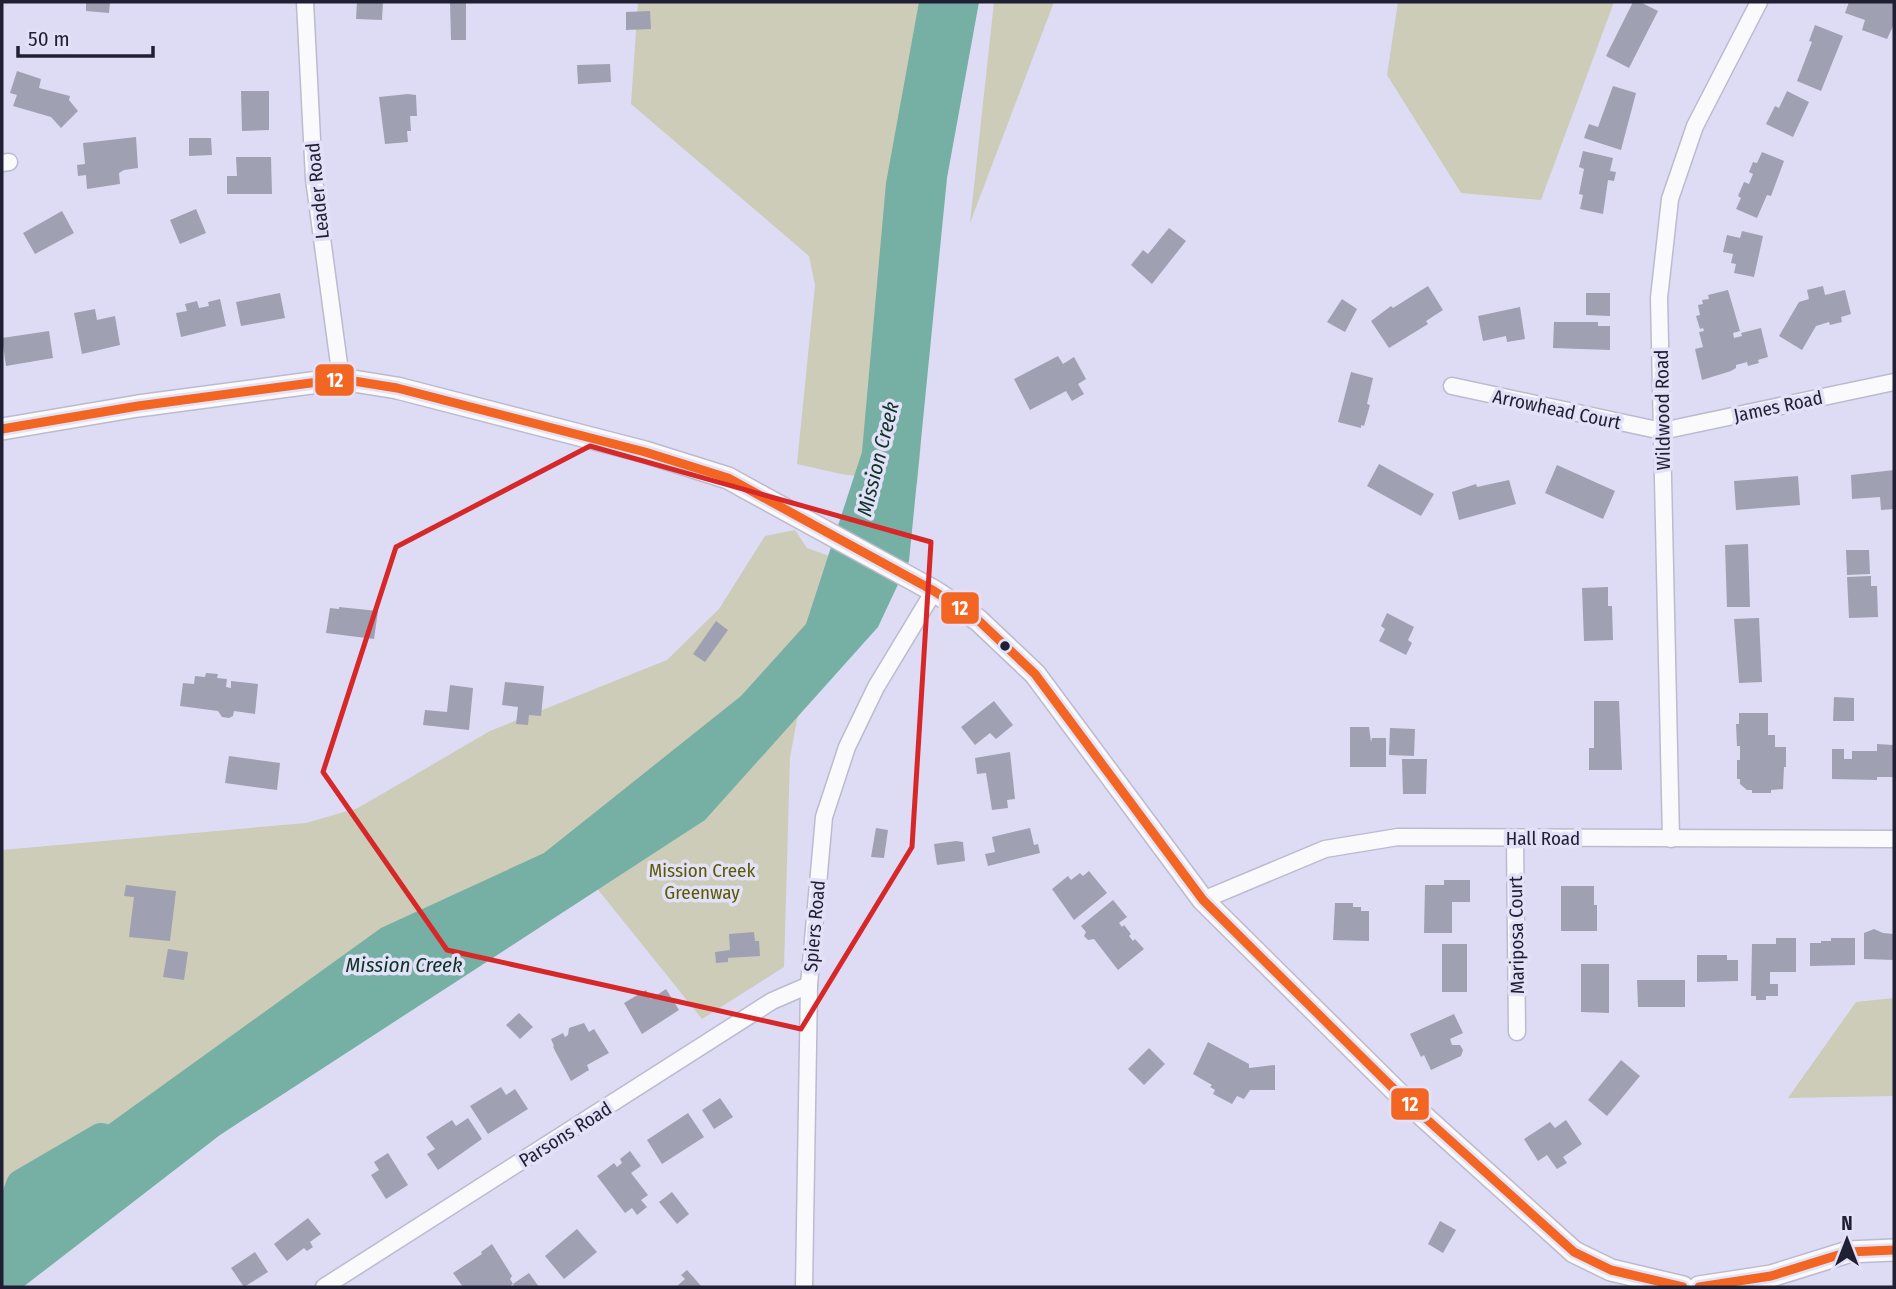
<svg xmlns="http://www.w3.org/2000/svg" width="1896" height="1289" viewBox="0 0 1896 1289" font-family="'Fira Sans Condensed',sans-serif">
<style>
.green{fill:#ccccb9}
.water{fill:#76afa3}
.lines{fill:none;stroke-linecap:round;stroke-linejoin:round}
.river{stroke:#76afa3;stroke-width:32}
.building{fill:#a0a0b3}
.minor-casing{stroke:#bcbacf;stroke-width:19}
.secondary-casing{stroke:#bcbacf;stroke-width:24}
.minor{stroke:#fafafd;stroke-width:16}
.secondary{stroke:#fafafd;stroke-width:21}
.bus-1-casing{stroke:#e3e1f8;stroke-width:14}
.bus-1{stroke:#f26522;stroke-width:9}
.marked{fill:none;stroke:#d62828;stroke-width:5;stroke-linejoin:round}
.bus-dot{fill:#211f33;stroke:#e3e1f8;stroke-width:2.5}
.labels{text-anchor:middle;stroke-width:7;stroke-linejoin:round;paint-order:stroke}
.street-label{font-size:19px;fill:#211f33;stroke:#e3e1f8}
.park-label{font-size:19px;fill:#5c5a00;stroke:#e3e1f8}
.water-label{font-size:21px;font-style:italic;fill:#0d3327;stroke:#e3e1f8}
.line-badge{stroke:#e3e1f8;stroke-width:2.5}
.badge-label{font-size:19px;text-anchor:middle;font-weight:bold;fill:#fff}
</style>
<rect width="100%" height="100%" fill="#dddcf4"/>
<g class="green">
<polygon points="638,2 963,2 927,311 920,455 917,484 841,474 797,464 815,285 809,256 631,104"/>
<polygon points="994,2 1054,2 970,223"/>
<polygon points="1398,2 1614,2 1541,200 1461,193 1387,75"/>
<polygon points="795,530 807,548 868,570 798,715 790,757 784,967 702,1019 575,861 2,1273 2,850 306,823 358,808 490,731 667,660 719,609 765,536"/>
<polygon points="1894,998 1894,1096 1788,1098 1856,1002"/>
</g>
<polygon class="water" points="919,2 979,2 947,178 909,561 878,627 705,820 220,1135 23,1287 2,1287 2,1216 13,1209 84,1142 381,928 544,853 741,696 806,624 862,452 886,183"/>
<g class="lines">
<polyline class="river" points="2,1238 22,1185 101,1139"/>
</g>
<g class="building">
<polygon points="86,2 110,2 109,13 86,11"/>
<polygon points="357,2 383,2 382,20 356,19"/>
<polygon points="450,2 466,2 466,40 451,40"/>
<polygon points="1633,2 1640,2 1658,11 1629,68 1606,56"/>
<polygon points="1849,2 1894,2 1894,24 1887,39 1862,30 1865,20 1845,13"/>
<polygon points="650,11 651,29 626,30 626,12"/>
<polygon points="1815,25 1843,36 1821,91 1797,81 1812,42 1809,41"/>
<polygon points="610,64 611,82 578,84 577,65"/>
<polygon points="17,71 41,79 39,88 70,96 69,100 78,111 61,128 51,117 13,106 17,95 10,93"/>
<polygon points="1613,86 1636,93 1621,150 1584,138 1589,124 1598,127"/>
<polygon points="241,91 269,91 269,130 242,131"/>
<polygon points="1787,91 1809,102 1793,137 1766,124 1775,106 1779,108"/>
<polygon points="408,94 416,95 417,116 410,116 411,131 407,131 408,142 385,144 379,97"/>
<polygon points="136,137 138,168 124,170 119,173 120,184 87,189 86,175 78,176 77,165 85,164 83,143"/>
<polygon points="189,138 211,138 212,155 189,156"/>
<polygon points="1583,151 1613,158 1610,171 1616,172 1614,181 1608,180 1603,214 1580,209 1583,195 1579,194 1584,169 1579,167"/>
<polygon points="1762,152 1784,161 1771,196 1767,195 1757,218 1736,209 1741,198 1738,196 1744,182 1749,184 1753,174 1749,172 1753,162 1757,163"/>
<polygon points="236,157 271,157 272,194 227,194 227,176 237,176"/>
<polygon points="196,209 206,233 180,244 170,220"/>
<polygon points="62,211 74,233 35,254 23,233"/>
<polygon points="1169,228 1186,241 1152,284 1131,265 1143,250 1148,254"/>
<polygon points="1742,231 1763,236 1754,277 1734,273 1736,264 1731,263 1733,254 1723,252 1727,235 1740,238"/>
<polygon points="1428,286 1443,310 1426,321 1428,324 1389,348 1371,321 1391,306 1393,308"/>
<polygon points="1823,286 1825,295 1845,290 1851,314 1841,317 1842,322 1830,325 1829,322 1816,326 1802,350 1779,336 1799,302 1809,299 1807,290"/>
<polygon points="1728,290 1740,331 1733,333 1734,338 1742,336 1741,333 1761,328 1768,357 1758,360 1759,363 1748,366 1747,362 1736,365 1736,368 1731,371 1702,380 1695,349 1703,347 1699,332 1704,331 1703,328 1700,329 1696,316 1700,315 1698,305 1703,304 1702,300 1709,299 1708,295"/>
<polygon points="280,293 285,318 241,326 236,302"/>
<polygon points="1586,293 1610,293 1610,316 1586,315"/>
<polygon points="220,299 226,326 181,337 176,313 187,311 185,304 197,301 199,308 209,306 208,302"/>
<polygon points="1342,299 1357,309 1345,332 1327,322"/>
<polygon points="1520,307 1525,339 1507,342 1506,336 1483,341 1478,316"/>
<polygon points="95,309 97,320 115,316 120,345 82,354 74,313"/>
<polygon points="1554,322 1598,322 1598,326 1610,326 1610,350 1553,348"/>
<polygon points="49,331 53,358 6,366 2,338"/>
<polygon points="1058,356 1063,364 1074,357 1086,379 1078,384 1084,394 1072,401 1066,391 1030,410 1014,379"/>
<polygon points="1351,372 1373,378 1367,404 1370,405 1364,426 1361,425 1361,428 1338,422"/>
<polygon points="1379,464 1434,494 1421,516 1367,486"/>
<polygon points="1557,465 1615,491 1603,519 1545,493"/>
<polygon points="1894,470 1894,509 1881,510 1880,497 1852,499 1851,475"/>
<polygon points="1798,476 1800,505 1736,510 1734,481"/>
<polygon points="1509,480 1516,504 1459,520 1452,492 1476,484 1477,487"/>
<polygon points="1748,544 1750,607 1727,607 1725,545"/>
<polygon points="1846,550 1869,550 1870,574 1847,575"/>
<polygon points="1871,576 1871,586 1877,586 1878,617 1849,618 1847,577"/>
<polygon points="1608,587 1608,606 1612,606 1613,640 1584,641 1582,588"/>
<polygon points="339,607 378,611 374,639 326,633 330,608 339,609"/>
<polygon points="1387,613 1414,627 1408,640 1412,643 1406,655 1379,641 1385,629 1381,626"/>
<polygon points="1759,618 1762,682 1739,683 1734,619"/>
<polygon points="716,621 728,630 705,662 693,654"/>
<polygon points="206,673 218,674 217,678 227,679 226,687 231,688 231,681 258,684 255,714 234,711 233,716 229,718 222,717 218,711 180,706 183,683 194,684 195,676 205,677"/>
<polygon points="505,682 544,686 541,716 529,715 528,725 516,724 518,707 502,705"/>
<polygon points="450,685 473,688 469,730 423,725 425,710 447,712"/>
<polygon points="1834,697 1854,698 1854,721 1833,721"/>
<polygon points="994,701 1013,725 996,739 990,733 975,745 961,727"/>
<polygon points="1594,701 1619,701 1622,770 1589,770 1589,748 1594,748"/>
<polygon points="1739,713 1768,713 1768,735 1775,735 1775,747 1786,747 1786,767 1784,767 1783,789 1771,790 1771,793 1752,793 1752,790 1747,790 1740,784 1740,779 1737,779 1737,760 1740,760 1740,746 1737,746 1736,724 1739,724"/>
<polygon points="1350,727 1369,727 1371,742 1372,738 1386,738 1386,767 1350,767"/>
<polygon points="1390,728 1415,729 1414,756 1389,755"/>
<polygon points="1877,744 1893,745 1893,777 1877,777 1877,780 1832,779 1832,749 1844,749 1844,759 1852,759 1852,751 1877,751"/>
<polygon points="1010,752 1015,799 1007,800 1008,808 992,810 986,773 977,774 975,758"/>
<polygon points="229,756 280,763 277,790 225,783"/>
<polygon points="1402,759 1427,759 1426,794 1403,794"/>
<polygon points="876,828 888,830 884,858 871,857"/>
<polygon points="1030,828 1034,845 1038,844 1040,853 988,866 985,854 995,852 992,837"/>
<polygon points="956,841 963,842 965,861 937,865 934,844"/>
<polygon points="1089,871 1107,893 1074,920 1052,889 1068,876 1071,880 1080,873 1083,876"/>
<polygon points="1444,880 1470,880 1470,902 1452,902 1452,933 1424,933 1425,885 1444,885"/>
<polygon points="126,885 176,891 170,941 129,937 134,897 124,896"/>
<polygon points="1561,886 1594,886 1594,905 1597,905 1597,931 1561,931"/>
<polygon points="1113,900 1127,917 1119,923 1122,927 1124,925 1131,934 1129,936 1133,941 1135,939 1144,949 1118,970 1094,939 1088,940 1084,936 1086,932 1081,926"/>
<polygon points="1335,903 1353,903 1353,907 1361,907 1361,911 1369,911 1369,941 1333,940"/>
<polygon points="1874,929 1883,933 1894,934 1894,960 1864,959 1864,933"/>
<polygon points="754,932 755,941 759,941 760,956 728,958 728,962 716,963 715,952 730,950 729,934"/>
<polygon points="1776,938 1796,938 1796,972 1770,972 1770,984 1778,984 1778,996 1766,996 1766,1000 1756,1000 1756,996 1751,996 1752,944 1776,944"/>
<polygon points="1831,938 1855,938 1855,965 1810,966 1810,943 1821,943 1821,941 1831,941"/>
<rect x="1442" y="944" width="25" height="48"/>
<polygon points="168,949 188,952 184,980 163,977"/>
<polygon points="1697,955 1727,955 1727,960 1738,960 1738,981 1697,982"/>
<polygon points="1581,964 1609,964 1609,1013 1581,1012"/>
<polygon points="1637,980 1685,980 1685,1007 1638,1007"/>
<polygon points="666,989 679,1010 642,1034 624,1003 646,990 651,999"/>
<polygon points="519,1013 533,1027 520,1039 506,1025"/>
<polygon points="1454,1014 1463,1033 1450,1039 1452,1045 1460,1045 1463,1050 1461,1056 1431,1070 1424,1055 1421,1057 1410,1034"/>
<polygon points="584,1023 589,1032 594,1029 609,1053 587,1065 589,1070 571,1081 553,1047 554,1046 551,1039 563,1033 565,1037 568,1035 569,1028"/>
<polygon points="1208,1042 1249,1064 1249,1068 1275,1065 1275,1090 1250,1090 1244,1099 1237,1096 1232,1104 1213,1094 1215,1090 1210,1087 1212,1085 1193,1074"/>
<polygon points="1149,1048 1165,1064 1144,1085 1128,1069"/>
<polygon points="1621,1060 1640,1076 1607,1116 1588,1100"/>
<polygon points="501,1087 506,1095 515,1089 528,1109 488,1134 470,1106"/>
<polygon points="720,1098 733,1117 714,1129 702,1110"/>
<polygon points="688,1113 704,1137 662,1164 647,1140"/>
<polygon points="468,1118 482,1139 438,1170 427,1154 435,1149 426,1137 452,1120 456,1126"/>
<polygon points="1566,1120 1582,1144 1563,1157 1567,1163 1557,1169 1547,1155 1538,1161 1524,1139 1550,1122 1555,1128"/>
<polygon points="630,1151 641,1166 631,1173 648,1195 641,1200 647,1207 637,1215 632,1208 625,1213 597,1176 614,1163 617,1167 622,1163 620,1159"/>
<polygon points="388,1153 408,1185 386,1199 371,1175 379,1170 374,1162"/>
<polygon points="672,1192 689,1214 677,1224 659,1202"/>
<polygon points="308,1218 321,1234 310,1242 313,1247 307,1251 304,1248 287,1261 274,1244"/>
<polygon points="1440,1221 1456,1230 1443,1253 1428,1244"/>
<polygon points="577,1229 597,1252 564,1279 545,1256"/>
<polygon points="492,1244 512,1276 510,1279 513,1284 529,1273 539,1287 515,1287 513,1284 509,1287 463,1287 453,1273 482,1254 481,1252"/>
<polygon points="255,1252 268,1272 244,1287 231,1268"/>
<polygon points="687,1270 702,1287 677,1286 685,1279 681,1275"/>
</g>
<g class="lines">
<defs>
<g id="minor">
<polyline points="305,2 314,179 341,379"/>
<polyline points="2,163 9,162"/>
<polyline points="1452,386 1662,431 1894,382"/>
<polyline points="1515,838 1517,1032"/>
<polyline points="1671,839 1659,298 1670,199 1695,126 1759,2"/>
<polyline points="1203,900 1325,849 1398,837 1894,839"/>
<polyline points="324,1287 772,1001 809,985"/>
<polyline points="804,1287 809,985 824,817 847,747 876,687 934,591"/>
</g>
<g id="secondary">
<polyline points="2,429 138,406 341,379 397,388 645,452 728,478 746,488 934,591 978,620 1035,674 1203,900 1402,1097 1574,1252 1611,1270 1683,1287"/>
<polyline points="1699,1287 1771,1276 1848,1252 1894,1250"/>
</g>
</defs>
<use href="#minor" class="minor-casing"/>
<use href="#secondary" class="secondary-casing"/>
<use href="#minor" class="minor"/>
<use href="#secondary" class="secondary"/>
<defs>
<g id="bus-1">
<polyline points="2,429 138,406 341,379 397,388 645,452 728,478 934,591 978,620 1035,674 1203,900 1402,1097 1574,1252 1611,1270 1683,1287"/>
<polyline points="1699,1287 1771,1276 1848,1252 1894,1250"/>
</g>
</defs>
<use href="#bus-1" class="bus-1-casing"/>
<use href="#bus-1" class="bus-1"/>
</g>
<path class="marked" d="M590 446 931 542 912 847 801 1029 447 950 323 772 396 547Z"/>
<circle class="bus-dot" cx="1005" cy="646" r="6"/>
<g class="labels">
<g class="street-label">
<text transform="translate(317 191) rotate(-96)" y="7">Leader Road</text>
<text transform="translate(1778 406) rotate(-12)" y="7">James Road</text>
<text transform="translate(1557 409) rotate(12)" y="7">Arrowhead Court</text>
<text transform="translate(1662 410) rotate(-91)" y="7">Wildwood Road</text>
<text x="1543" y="845">Hall Road</text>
<text transform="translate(814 926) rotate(-85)" y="7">Spiers Road</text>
<text transform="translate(1516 935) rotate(-91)" y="7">Mariposa Court</text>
<text transform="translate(565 1134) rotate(-32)" y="7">Parsons Road</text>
</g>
<g class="park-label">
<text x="702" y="877">Mission Creek<tspan x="702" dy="22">Greenway</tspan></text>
</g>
<g class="water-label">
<text transform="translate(878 459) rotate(-76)" y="7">Mission Creek</text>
<text x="404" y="972">Mission Creek</text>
</g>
</g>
<g class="line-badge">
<rect x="314" y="363" width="41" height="34" rx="7" fill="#f26522"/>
<rect x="940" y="591" width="40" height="34" rx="7" fill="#f26522"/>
<rect x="1390" y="1087" width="40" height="34" rx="7" fill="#f26522"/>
</g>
<g class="badge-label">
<text x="335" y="387">12</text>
<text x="960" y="615">12</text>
<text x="1410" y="1111">12</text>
</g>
<rect width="1896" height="1289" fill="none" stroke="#211f33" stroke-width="7"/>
<g transform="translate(1847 1240)" stroke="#e3e1f8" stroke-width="5" paint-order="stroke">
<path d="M0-5L12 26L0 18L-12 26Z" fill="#211f33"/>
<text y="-10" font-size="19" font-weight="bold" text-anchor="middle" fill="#211f33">N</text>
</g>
<path d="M18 46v10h135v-10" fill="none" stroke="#211f33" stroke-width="3.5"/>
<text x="28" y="46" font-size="21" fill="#211f33" stroke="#e3e1f8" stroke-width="5" paint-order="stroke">50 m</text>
</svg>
